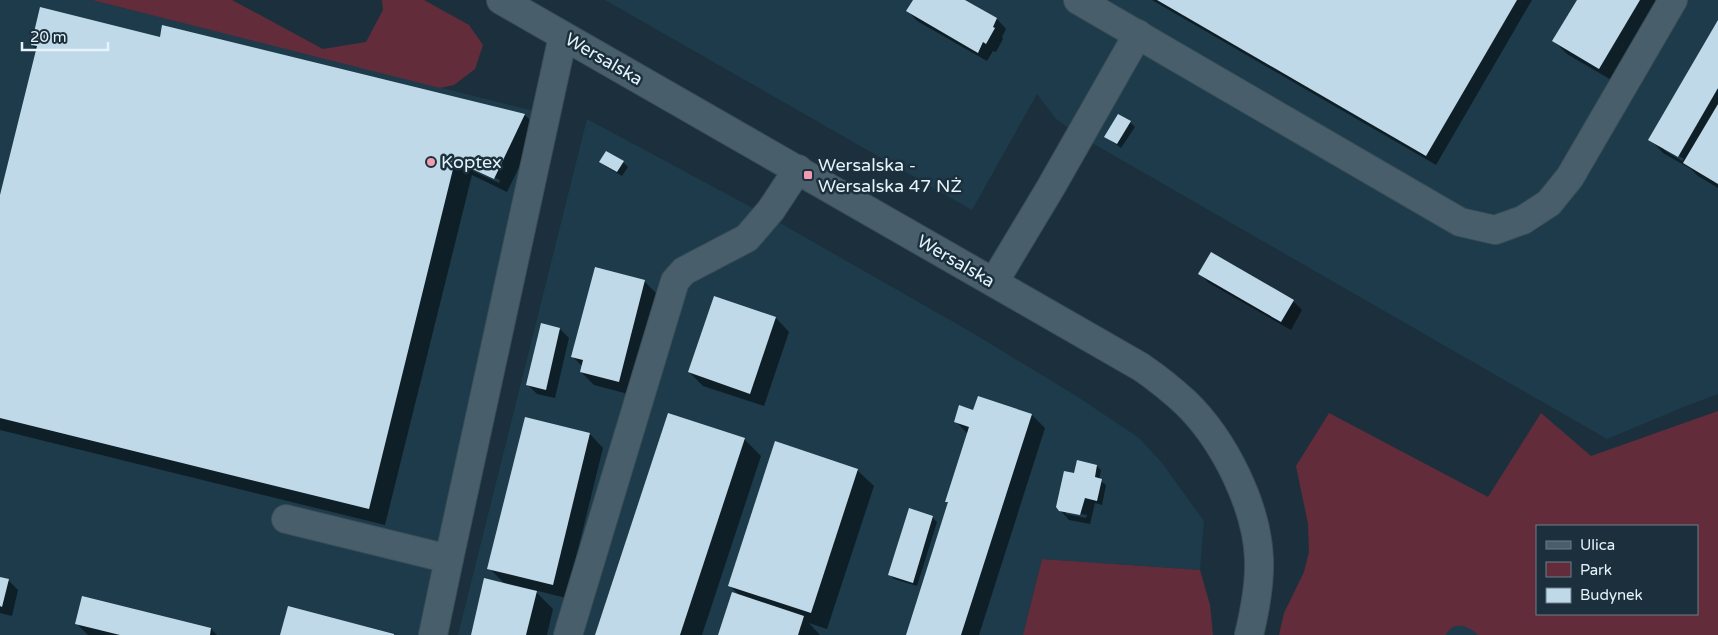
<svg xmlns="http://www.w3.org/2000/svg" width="1718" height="635" viewBox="0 0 1718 635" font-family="'Varela Round',sans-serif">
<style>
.built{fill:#1d3b4a}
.green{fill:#622c3b;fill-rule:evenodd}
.shadow{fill:#0007;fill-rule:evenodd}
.building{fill:#bfd9e8}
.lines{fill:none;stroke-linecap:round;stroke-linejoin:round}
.minor-casing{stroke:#394d57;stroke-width:30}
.minor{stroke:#485f6b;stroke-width:28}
.poi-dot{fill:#f29aaf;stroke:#1b303c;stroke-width:2}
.labels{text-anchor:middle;stroke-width:5;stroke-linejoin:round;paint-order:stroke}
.street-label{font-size:18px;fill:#e5f3fa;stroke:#1b303c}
.poi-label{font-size:18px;fill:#e5f3fa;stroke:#1b303c;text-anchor:start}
</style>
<rect width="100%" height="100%" fill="#1b303c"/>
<g class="built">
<polygon points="0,0 92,0 538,112 419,635 0,635"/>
<polygon points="605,0 1718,0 1718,394 1686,406 1607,439 1080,136 1056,119 1037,94 972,210"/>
<polygon points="587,119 766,215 971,332 1078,397 1139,438 1162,463 1204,521 1200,570 1042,559 1023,635 458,635"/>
<polygon points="1464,613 1491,635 1434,635"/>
</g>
<g class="green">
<polygon points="92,0 232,0 323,49 366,42 383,10 382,0 424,0 469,25 483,45 475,69 454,85 440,88"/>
<path d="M1718 411V635H1478C1469 626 1453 620 1446 635H1279L1284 613 1304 572 1309 552 1308 524 1296 466 1329 413 1488 497 1541 413 1591 456ZM1537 526H1697V614H1537Z"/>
<polygon points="1042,559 1200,570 1210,605 1213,635 1023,635"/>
</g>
<g class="shadow">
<polygon points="913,0 963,0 997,19 1006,29 1002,37 1003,39 996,52 993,51 987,61 917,21 908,11"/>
<polygon points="1152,0 1532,0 1436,165"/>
<polygon points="1578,0 1661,0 1613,81 1567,54 1554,41"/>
<path d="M1718 22V188L1698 176 1691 169 1663 153 1650 139ZM1664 147 1684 159 1682 161 1664 150Z"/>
<path d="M161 38 525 115 538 128 507 192 472 175 385 525 0 430V200L37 50 32 45ZM473 168 500 180 499 183 473 171Z"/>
<polygon points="1130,122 1135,127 1121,148 1106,137"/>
<polygon points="601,162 623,162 628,167 622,176 605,166"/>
<polygon points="1200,274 1293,301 1302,310 1291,330 1209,283"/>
<polygon points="644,281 658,295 632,395 594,385 581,372 582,366 573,357"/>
<polygon points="715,298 776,318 789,332 764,406 703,386 689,372"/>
<polygon points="560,329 569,338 555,398 537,394 528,385"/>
<polygon points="978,398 1032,415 1045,428 979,635 907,635 949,504 947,501 968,434 956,422 974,411"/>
<polygon points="526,418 590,434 603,448 566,598 534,590 553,609 547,635 472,635 505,584 489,568"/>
<polygon points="744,439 761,456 702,635 596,635"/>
<path d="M1097 466 1101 470 1099 480 1106 485 1102 505 1095 503 1090 524 1069 520 1060 510 1078 475ZM1066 511 1087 515 1086 518 1066 514Z"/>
<polygon points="857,470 874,486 827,629 809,623 820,635 719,635 740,596 729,585"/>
<polygon points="932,517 937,522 917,586 894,579 890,575"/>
<polygon points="0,578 9,581 18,590 12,616 0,613"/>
<polygon points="76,623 211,629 217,635 88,635"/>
</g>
<g class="building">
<polygon points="913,0 965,0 997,18 993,27 995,28 986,44 983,42 978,53 906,11"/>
<polygon points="1157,0 1517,0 1426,156"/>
<polygon points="1577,0 1640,0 1599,69 1552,41"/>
<polygon points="40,7 160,37 162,25 525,114 494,179 455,161 369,509 0,418 0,195 37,46 31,45"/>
<polygon points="1718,20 1718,88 1678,157 1648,140"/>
<polygon points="1718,104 1718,184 1683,163"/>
<polygon points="1118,114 1131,121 1117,144 1104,137"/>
<polygon points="606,151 624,161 617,172 599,162"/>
<polygon points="1211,252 1294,300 1281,322 1198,274"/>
<polygon points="595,267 645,280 619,382 580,372 583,360 571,357"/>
<polygon points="714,296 776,317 750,394 688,372"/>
<polygon points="541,323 560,328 546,390 526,385"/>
<polygon points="978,396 1032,414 961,635 906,635 948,502 945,502 969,427 954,422 959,405 973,410"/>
<polygon points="668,413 745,438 680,635 595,635"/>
<polygon points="525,417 590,433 553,585 487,569"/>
<polygon points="775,441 858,469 811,613 728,586"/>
<polygon points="1077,460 1097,465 1095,477 1102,479 1097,501 1085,498 1080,515 1059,511 1056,507 1064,471 1074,473"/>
<polygon points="909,508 933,516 913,583 888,575"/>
<polygon points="0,577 9,579 2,607 0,606"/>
<polygon points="484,578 537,591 526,635 471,635"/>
<polygon points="732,592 804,616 798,635 718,635"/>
<polygon points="82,596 211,628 210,635 120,635 75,624"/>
<polygon points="288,606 394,634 394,635 280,635"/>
</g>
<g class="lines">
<defs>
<g id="minor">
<path d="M501 0 1141 367C1157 378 1172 390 1186 403 1224 440 1257 506 1259 559 1260 585 1255 610 1249 635"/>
<polyline points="1078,0 1460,222 1495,230 1523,220 1549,203 1570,177 1673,0"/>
<polyline points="994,282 1051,187 1138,34"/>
<polyline points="286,519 449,559 563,36"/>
<polyline points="433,635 449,559"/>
<polyline points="568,635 675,281 684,271 747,238 771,210 798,169"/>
</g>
</defs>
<use href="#minor" class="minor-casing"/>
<use href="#minor" class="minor"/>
</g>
<g class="poi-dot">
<circle cx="431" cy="162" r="5"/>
<rect x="803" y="170" width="10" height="10" rx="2.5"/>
</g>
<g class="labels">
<g class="street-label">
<text transform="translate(604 59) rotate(30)" y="6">Wersalska</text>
<text transform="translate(956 261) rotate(30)" y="6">Wersalska</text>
</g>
<g class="poi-label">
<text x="441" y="168">Koptex</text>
<text x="818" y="171">Wersalska -<tspan x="818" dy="21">Wersalska 47 NŻ</tspan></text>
</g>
</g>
<rect x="1536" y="525" width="162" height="90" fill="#1b303c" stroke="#6c7e88"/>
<rect x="1546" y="541" width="25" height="8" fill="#485f6b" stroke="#6c7e88"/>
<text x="1580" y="550" font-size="15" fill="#e5f3fa">Ulica</text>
<rect x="1546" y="562" width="25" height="15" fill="#622c3b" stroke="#6c7e88"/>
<text x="1580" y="575" font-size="15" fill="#e5f3fa">Park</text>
<rect x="1546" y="588" width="25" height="15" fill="#bfd9e8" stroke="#6c7e88"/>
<text x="1580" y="600" font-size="15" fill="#e5f3fa">Budynek</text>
<path d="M22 42v8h86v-8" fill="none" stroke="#e5f3fa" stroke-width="2.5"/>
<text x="30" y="42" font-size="15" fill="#e5f3fa" stroke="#1b303c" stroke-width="4" paint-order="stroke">20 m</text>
</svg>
